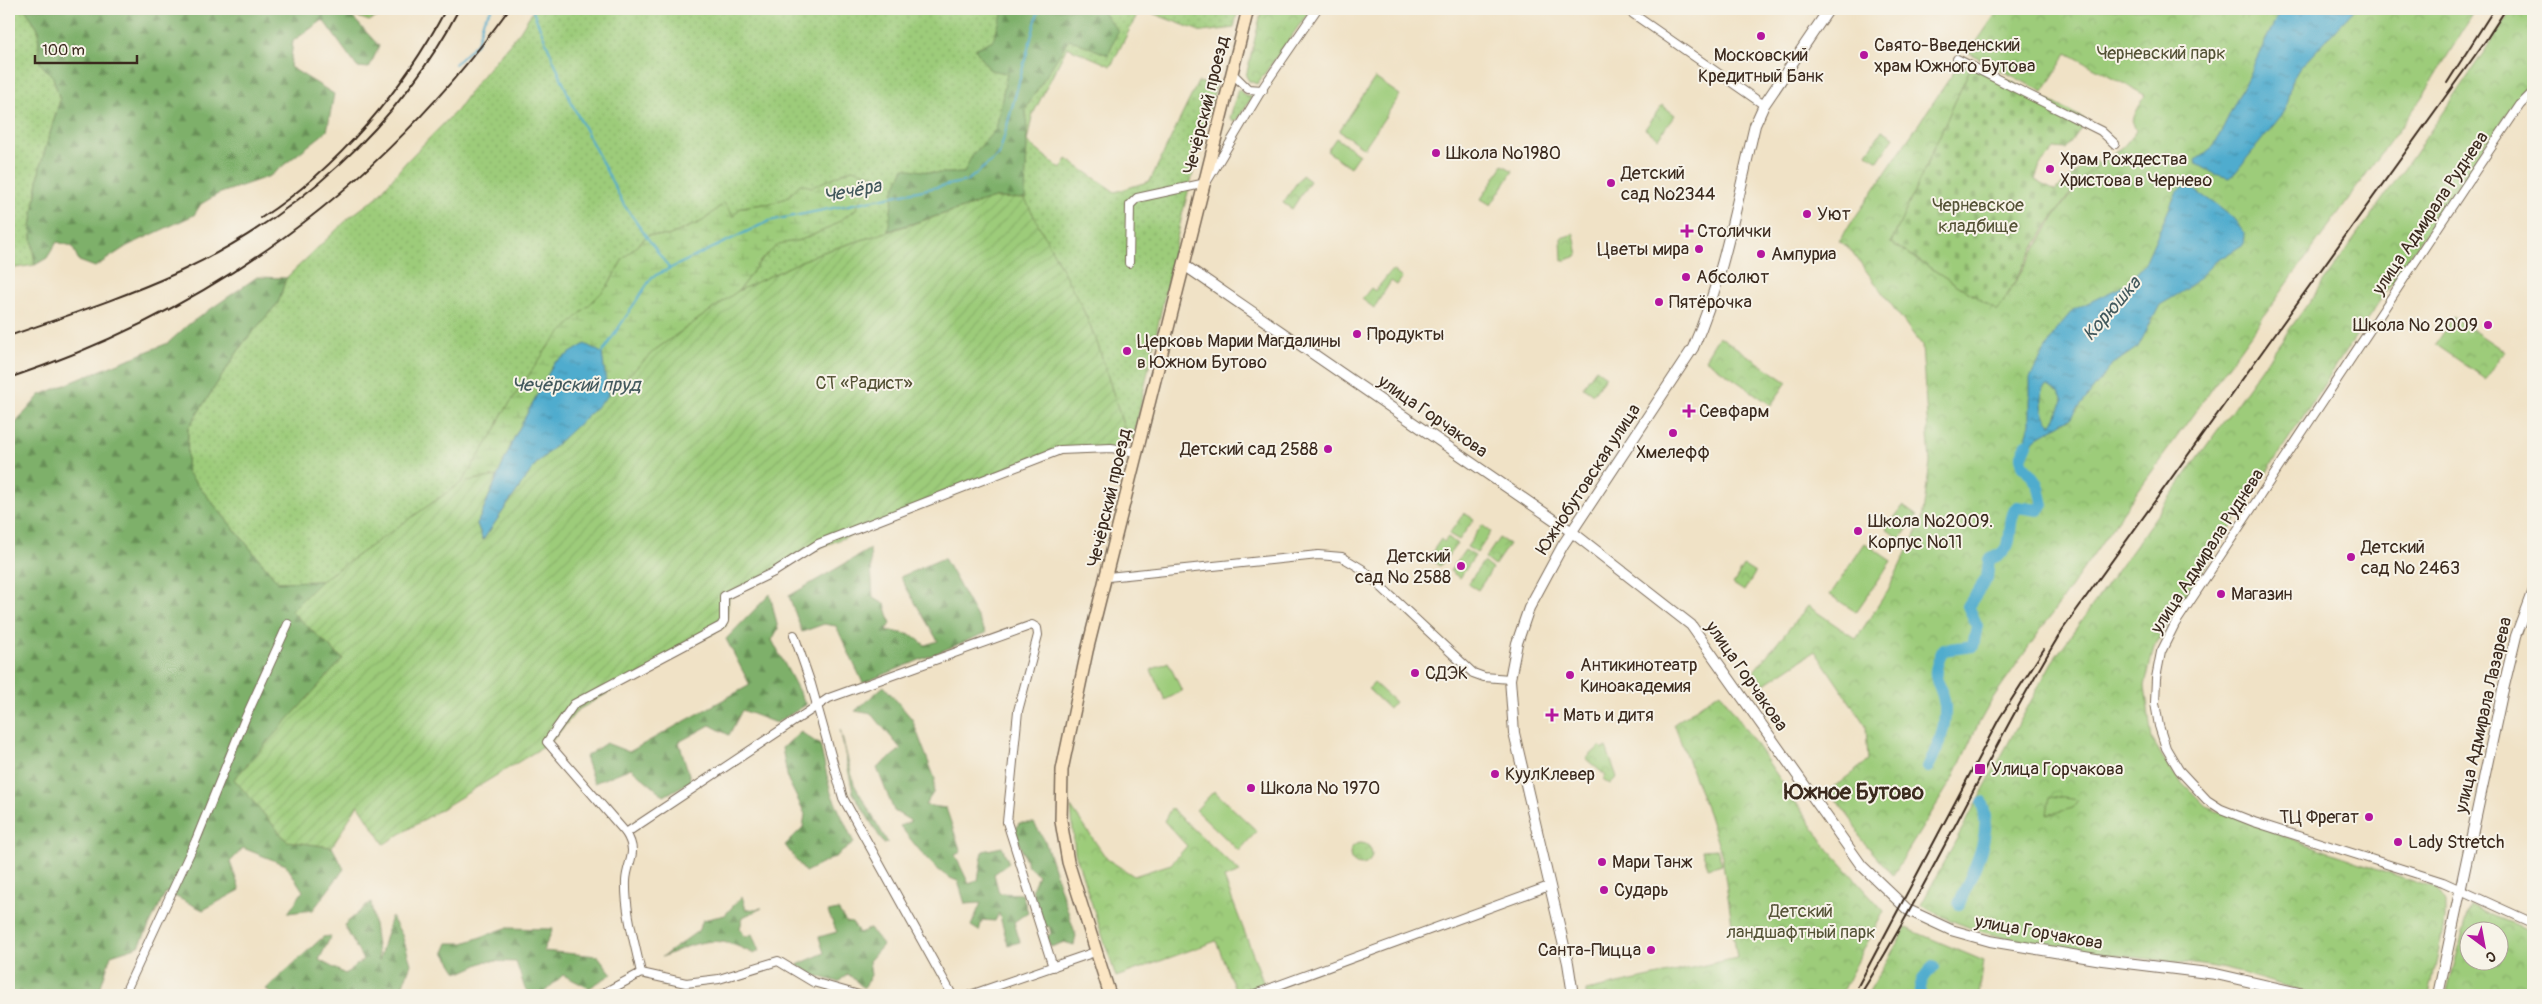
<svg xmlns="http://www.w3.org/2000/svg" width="2542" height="1004" viewBox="0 0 2542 1004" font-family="Pangolin,sans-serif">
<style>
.grass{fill:url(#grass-dots);stroke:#6c7b4c}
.forest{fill:url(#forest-firs);stroke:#5c6d44}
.wetland{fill:url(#wetland-marsh);stroke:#6c7b4c}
.cemetery{fill:url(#cemetery-stones);stroke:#6c7b4c}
.park{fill:url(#park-crowns);stroke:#6c7b4c;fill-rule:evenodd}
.garden{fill:url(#garden-furrows);stroke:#6c7b4c}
.pitch{fill:#9dcc7a;stroke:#6c7b4c}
.water{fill:url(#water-ripples);stroke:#466b76;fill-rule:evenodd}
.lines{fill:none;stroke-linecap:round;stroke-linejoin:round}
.stream{stroke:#50acce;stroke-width:2}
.river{stroke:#50acce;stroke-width:12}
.minor-casing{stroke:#7a6a59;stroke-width:10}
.tertiary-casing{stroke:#7a6a59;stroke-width:12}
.secondary-casing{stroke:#7a6a59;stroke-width:14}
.minor{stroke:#fff;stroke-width:8}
.tertiary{stroke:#fff;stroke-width:10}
.secondary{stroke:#fbe6c4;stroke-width:11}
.rail{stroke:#3b2a1e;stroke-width:2}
.poi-dot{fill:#b5179e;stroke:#f7f3e8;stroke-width:2}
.labels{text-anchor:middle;stroke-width:4;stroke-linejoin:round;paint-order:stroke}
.poi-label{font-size:18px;fill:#3b2a1e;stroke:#f7f3e8;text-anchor:start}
.park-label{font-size:18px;fill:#545235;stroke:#f7f3e8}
.street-label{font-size:18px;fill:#3b2a1e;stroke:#f7f3e8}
.water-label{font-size:19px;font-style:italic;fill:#42585c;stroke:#f7f3e8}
.district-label{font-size:22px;font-weight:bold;fill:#3b2a1e;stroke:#f7f3e8}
</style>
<defs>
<pattern id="grass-dots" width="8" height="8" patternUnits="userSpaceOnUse" patternTransform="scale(1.25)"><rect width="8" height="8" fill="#9dcc7a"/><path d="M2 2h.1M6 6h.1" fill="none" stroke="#88af69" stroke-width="1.8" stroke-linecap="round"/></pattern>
<pattern id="forest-firs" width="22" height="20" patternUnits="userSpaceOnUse" patternTransform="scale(1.25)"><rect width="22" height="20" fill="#7eb06a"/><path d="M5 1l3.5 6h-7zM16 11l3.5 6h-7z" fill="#688f57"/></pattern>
<pattern id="wetland-marsh" width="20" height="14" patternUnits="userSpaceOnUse" patternTransform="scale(1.25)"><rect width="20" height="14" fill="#9dcc7a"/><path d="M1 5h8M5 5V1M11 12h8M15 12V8" fill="none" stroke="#88af69"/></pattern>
<pattern id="cemetery-stones" width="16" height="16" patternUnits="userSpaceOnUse" patternTransform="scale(1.25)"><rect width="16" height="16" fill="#9dcc7a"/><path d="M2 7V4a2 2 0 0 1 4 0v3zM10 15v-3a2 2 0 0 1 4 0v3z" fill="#88af69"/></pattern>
<pattern id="park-crowns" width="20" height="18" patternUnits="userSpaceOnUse" patternTransform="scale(1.25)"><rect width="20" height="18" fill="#9dcc7a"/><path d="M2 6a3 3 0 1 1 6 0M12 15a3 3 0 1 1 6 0" fill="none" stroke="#88af69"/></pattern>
<pattern id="garden-furrows" width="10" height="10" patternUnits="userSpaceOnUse" patternTransform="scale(1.25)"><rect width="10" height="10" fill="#9dcc7a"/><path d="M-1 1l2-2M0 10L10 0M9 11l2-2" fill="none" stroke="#88af69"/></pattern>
<pattern id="water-ripples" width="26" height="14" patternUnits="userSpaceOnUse" patternTransform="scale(1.25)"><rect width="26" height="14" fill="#50acce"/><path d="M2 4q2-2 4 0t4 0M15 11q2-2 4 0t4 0" fill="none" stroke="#448ca7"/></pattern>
</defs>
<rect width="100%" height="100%" fill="#f7f3e8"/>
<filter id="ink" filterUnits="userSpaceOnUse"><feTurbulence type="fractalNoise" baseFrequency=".02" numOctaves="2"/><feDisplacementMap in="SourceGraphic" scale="10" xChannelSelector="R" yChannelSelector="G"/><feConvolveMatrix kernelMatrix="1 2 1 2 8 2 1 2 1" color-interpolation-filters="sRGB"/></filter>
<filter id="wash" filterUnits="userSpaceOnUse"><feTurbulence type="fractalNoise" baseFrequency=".0096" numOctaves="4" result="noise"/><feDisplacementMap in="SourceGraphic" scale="20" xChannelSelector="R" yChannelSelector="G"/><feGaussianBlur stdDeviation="1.12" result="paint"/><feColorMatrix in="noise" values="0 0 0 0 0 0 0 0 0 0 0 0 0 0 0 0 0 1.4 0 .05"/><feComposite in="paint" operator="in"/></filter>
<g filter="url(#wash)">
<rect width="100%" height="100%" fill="#f0e2c6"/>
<g class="grass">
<polygon points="9,9 25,9 38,28 40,63 53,77 60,100 40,167 31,228 35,265 9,269"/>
<polygon points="345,9 394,9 369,21 347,13"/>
<polygon points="534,9 1140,9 1111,66 1067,47 1032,116 1027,142 1061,169 1067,159 1115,192 1150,181 1198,82 1216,86 1182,215 1133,440 1123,439 1124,428 1097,342 1081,305 1024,199 995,198 817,254 738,291 762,259 779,243 801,240 829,228 855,210 852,169 812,188 800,184 788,197 773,203 741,207 733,216 724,204 703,221 668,236 648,235 623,259 607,287 550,344 501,416 495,431 462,482 321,581 278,582 187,472 188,428 244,342 278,303 286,278 350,217 377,197 406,162 457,110 477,82 520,31"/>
<polygon points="1141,9 1238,9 1234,28 1202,32"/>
<polygon points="1238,89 1246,96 1252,97 1237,120 1234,121 1230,118"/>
</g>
<g class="forest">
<polygon points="25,9 345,9 379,46 369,68 357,67 323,20 293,41 290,67 334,94 327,131 270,176 218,194 201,204 194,215 127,246 95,267 79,261 72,246 57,242 47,258 35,265 31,228 40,167 60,100 53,77 40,63 38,28"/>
<polygon points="1004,9 1100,9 1118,31 1108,55 1069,39 1026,108 1027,142 1025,199 995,198 888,231 894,190 904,168 934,173 964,173 971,157 996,129 1007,73 990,70 975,49 993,40"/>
<polygon points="257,277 286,278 278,303 244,342 188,428 187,472 278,582 321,581 291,611 343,659 234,779 287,841 332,847 344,869 313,910 288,913 303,891 286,865 243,848 230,862 240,890 203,910 166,892 139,946 111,955 99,992 101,995 9,995 9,431 40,395 168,343 189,324"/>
<polygon points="870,549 873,598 885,604 891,624 886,630 912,635 925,645 938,641 900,577 944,558 986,633 863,683 836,626 824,624 802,632 789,596"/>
<polygon points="770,594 778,629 772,640 806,705 776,723 742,710 729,735 710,725 679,742 691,781 664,796 631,768 594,783 585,757 606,743 629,752 750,685 726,639"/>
<path d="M884 686 912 719 935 779 933 793 925 805 946 808 961 852 955 855 969 884 978 880 983 851 1002 847 1009 863 994 874 999 893 1022 894 1028 912 1014 922 1020 942 1008 945 999 913 995 921 982 920 979 931 971 926 981 903 965 904 958 881C937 876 914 843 900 826L911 821 894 811 877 768 901 749 872 714 855 711Z"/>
<polygon points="840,729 854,784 888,843 884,844 853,793"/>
<polygon points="801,732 820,745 831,793 854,843 835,857 805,872 785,845 803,827 805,814 788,780 782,748"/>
<polygon points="1019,823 1034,823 1045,841 1076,936 1074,945 1064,942 1051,947 1046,937 1051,934 1049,926 1044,927 1032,889 1038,875 1028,866 1015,832"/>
<path d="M742 896 746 910 762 908 743 917 740 928 745 937 752 934 759 951 754 954C715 933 700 941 662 957L698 931 703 920 725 915Z"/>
<polygon points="371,902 379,961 391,916 402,935 411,964 399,995 273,995 266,989 323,937 331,936 319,960 345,974 363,960 344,925"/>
<polygon points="838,910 846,922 852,923 859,933 870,929 883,945 869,961 871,975 864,988 848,974 838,982 817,976 797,965 824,953 819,937 837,932 828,912"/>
<polygon points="506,928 553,929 543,951 598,956 612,974 589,988 563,975 541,995 535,995 525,989 516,962 486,961 462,972 456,971 444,952 448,943 464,943"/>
</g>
<polygon class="wetland" points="852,169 875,175 855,210 829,228 801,240 779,244 762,259 738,291 655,350 608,396 606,380 554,363 514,438 498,476 462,482 495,431 501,416 550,344 607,287 623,259 648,235 668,236 703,221 724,203 733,216 741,207 773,203 788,197 800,184 812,187"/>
<path class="cemetery" d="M1973 62 2087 120 2066 149 2055 148 2040 165 2035 180 2055 191 2092 158 2100 164C2058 195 2025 266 1998 311L1891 243Z"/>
<g class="park">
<polygon points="1262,9 1311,9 1257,84 1249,81 1246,76"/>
<polygon points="1999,9 2476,9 2424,94 2130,502 1993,698 1978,725 1953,778 1893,875 1860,838 1856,826 1830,792 1831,789 1868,761 1866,726 1815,651 1765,684 1753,672 1808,606 1856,639 1888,590 1922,520 1930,463 1922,346 1850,249 1839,241 1964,57 1973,62 1891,243 1998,311 2058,211 2087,174 2124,146 2136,131 2132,120 2145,95 2067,53 2043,92 1969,53"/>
<path d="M2513 9H2533V83L2521 93 2349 346 2199 576 2154 647 2145 686 2152 739 2170 770 2206 806 2303 843 2436 889 2445 902V920L2429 995C2397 995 2357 999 2326 995 2287 990 2248 972 2209 966 2119 953 1999 953 1921 905L2052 662 2414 155Z"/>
<polygon points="1662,105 1675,115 1658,138 1645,129"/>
<polygon points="1882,130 1894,137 1878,161 1867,154"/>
<polygon points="1503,165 1513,171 1491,205 1481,199"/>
<polygon points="1302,175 1310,181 1292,209 1283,203"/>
<polygon points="1574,234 1578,256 1562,261 1561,238"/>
<polygon points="1392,270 1402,278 1397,285 1391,281 1374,308 1362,299 1371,288 1375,291"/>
<polygon points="2453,317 2504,351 2486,379 2435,344"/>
<polygon points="1719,336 1787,382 1771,405 1705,359"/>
<polygon points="1596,369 1606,376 1593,394 1583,387"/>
<polygon points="1464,513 1474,519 1459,540 1449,534"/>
<polygon points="1482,525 1491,532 1477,553 1467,547"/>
<polygon points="1448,537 1457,544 1440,566 1428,558 1441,539 1444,542"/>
<polygon points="1499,538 1509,544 1494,566 1485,559"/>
<polygon points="1465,550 1475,556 1460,578 1450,571"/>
<polygon points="1483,562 1492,569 1478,590 1468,584"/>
<polygon points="1744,566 1755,573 1744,591 1733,584"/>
<polygon points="1374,683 1395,702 1389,709 1368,689"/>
<polygon points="1720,692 1828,849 1884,911 1840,995 1586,995 1586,991 1737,958 1722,856 1708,813 1674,724"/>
<polygon points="1600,746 1603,749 1606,747 1617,777 1610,784 1603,779 1606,776 1586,759"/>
<polygon points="1071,807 1107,859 1134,876 1171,864 1187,846 1164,821 1171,808 1240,872 1224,878 1265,986 1237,995 1216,941 1116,977 1075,853"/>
<circle cx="1361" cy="854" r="11"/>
<polygon points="1717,849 1722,864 1708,868 1702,850"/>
<path d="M2470 906 2533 932V995H2446ZM2470 932H2500V962H2470Z"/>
<polygon points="1906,928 1984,961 1979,995 1867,995"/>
</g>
<polygon class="garden" points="995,198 1025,199 1081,305 1097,342 1124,428 1119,451 1060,451 819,548 729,598 726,626 578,710 551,742 384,844 358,804 332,847 287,841 234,779 343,659 291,611 321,581 462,482 498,476 477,524 483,540 535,465 655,350 738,291 817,254"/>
<g class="pitch">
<polygon points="1375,78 1400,95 1364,148 1339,131"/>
<polygon points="1336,138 1359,154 1350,167 1327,151"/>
<polygon points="1903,506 1917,516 1900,539 1886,529"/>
<polygon points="1865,543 1891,561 1856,612 1830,595"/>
<polygon points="1168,662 1182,691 1165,700 1151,670"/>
<polygon points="1214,791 1257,831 1239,851 1196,810"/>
<polygon points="2050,796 2079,800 2073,808 2047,815"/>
</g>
<g class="water">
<polygon points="2281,9 2355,9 2299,69 2291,82 2285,111 2235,173 2229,178 2215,174 2197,164 2196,160 2214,146"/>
<path d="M2187 185 2215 204 2233 218 2245 233 2244 244 2215 262 2187 289 2160 305 2138 347 2112 365 2071 418 2038 437 2029 445 2021 458 2020 456 2030 424V378L2056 330 2073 310 2127 284 2144 265 2177 191ZM2048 386 2060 394 2063 400 2056 418 2051 424C2041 415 2041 402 2043 389Z"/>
<polygon points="585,344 602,353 608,396 535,465 483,540 477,524 514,438 554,363"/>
</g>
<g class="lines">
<g class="stream">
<polyline points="532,9 573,106 624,205 669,268"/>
<polyline points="455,64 477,43 484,19 492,9"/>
<polyline points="602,353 652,277 769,221 967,181 999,155 1039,9"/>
</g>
<g class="river">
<path d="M1928 767C1938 747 1946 729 1945 706 1942 678 1927 684 1943 650L1973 646 1977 626 1968 606 1987 578 1989 560C1993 557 2000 555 2003 552 2015 540 2006 520 2017 507L2038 510 2043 505 2038 484 2023 465 2021 458 2027 444"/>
<path d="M1959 904C1971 874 1994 836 1982 803"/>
<path d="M1920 995C1919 983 1924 975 1933 967"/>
</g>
</g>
</g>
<g filter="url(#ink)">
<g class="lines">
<defs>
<g id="minor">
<polyline points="1626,9 1764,105"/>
<polyline points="1957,59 2101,131 2115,144"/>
<polyline points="1232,73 1248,89 1263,90"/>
<polyline points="2533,92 2520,105 2480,164 2175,624 2161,652 2156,678 2155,703 2159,726 2166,748 2179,770 2207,800 2221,809 2254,822 2443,882 2533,923"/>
<polyline points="1129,263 1130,205 1137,198 1206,183 1264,86 1317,9"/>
<polyline points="1108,577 1318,555 1342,557 1362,569 1473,673 1484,677 1510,679"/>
<polyline points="794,635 811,684 843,798 952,995"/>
<polyline points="626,833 829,698 1032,625 1037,628 1038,635 1018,711 1007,822 1053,967"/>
<path d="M641 973C635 943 625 912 626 881 627 861 639 854 626 833L547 742 574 704 721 626 724 621V596L774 572 818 544 1060 450 1111 448 1137 452"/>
<polyline points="124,995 196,840 245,719 288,624"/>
<polyline points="600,995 641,973 686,983 719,979 778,961 813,982 859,995"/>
<polyline points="970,995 1095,952"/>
<polyline points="1252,995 1549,886"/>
</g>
<g id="tertiary">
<polyline points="1184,265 1572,532 1691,625 1861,865 1908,910 1951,930 1990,941 2102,960 2216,974 2308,995"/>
<path d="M1573 995 1568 963 1514 733 1510 679 1517 643 1529 608 1563 545 1693 348C1724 277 1737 200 1755 125L1764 105 1829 9"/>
<polyline points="2438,995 2502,694 2516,636 2533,590"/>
</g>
<polyline id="secondary" points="1110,995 1068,862 1061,821 1062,770 1087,651 1248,9"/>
</defs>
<use href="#minor" class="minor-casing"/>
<use href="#tertiary" class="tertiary-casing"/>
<use href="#secondary" class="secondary-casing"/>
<use href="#minor" class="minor"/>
<use href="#tertiary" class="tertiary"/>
<use href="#secondary" class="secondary"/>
<g class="rail">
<polyline points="2447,83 2494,9"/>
<path d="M261 218C338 168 403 90 446 9"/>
<path d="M9 336C66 316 124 297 179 272 297 217 399 125 459 9"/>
<path d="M9 378C216 309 381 186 509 9"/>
<polyline points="1858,986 1999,719 2044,649"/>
<path d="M1860 995C1934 877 1990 748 2063 629L2486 40 2506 9"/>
</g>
</g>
</g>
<g class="poi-dot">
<circle cx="1761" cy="36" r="5"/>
<circle cx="1864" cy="55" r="5"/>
<circle cx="1436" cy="153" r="5"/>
<circle cx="2050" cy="169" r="5"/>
<circle cx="1611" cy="183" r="5"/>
<circle cx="1807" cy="214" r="5"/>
<path d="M1684.5 223.5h5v5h5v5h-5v5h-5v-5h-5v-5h5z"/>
<circle cx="1699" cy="249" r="5"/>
<circle cx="1761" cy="254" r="5"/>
<circle cx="1686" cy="277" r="5"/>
<circle cx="1659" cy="302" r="5"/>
<circle cx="2488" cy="325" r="5"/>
<circle cx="1357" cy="334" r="5"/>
<circle cx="1127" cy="351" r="5"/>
<path d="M1686.5 403.5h5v5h5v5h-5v5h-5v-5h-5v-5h5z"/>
<circle cx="1673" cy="433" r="5"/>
<circle cx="1328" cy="449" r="5"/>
<circle cx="1858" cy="531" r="5"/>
<circle cx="2351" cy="557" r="5"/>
<circle cx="1461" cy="566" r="5"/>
<circle cx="2221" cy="594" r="5"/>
<circle cx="1415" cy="673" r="5"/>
<circle cx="1570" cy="675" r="5"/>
<path d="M1549.5 707.5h5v5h5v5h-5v5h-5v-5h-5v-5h5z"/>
<rect x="1974" y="763" width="12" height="12" rx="2.5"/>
<circle cx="1495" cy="774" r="5"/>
<circle cx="1251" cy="788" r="5"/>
<circle cx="2369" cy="817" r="5"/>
<circle cx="2398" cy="842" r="5"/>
<circle cx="1602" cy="862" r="5"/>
<circle cx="1604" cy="890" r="5"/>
<circle cx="1651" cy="950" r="5"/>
</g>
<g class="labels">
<g class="poi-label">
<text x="1874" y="51">Свято-Введенский<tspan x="1874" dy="21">храм Южного Бутова</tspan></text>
<text x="1761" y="61" text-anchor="middle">Московский<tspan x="1761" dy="21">Кредитный Банк</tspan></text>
<text x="1446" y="159">Школа №1980</text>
<text x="2060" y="165">Храм Рождества<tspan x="2060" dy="21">Христова в Чернево</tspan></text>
<text x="1621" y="179">Детский<tspan x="1621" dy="21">сад №2344</tspan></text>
<text x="1817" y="220">Уют</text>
<text x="1697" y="237">Столички</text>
<text x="1689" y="255" text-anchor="end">Цветы мира</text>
<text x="1771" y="260">Ампуриа</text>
<text x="1696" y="283">Абсолют</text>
<text x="1669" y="308">Пятёрочка</text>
<text x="2478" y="331" text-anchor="end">Школа № 2009</text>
<text x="1367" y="340">Продукты</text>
<text x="1137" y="347">Церковь Марии Магдалины<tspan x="1137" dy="21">в Южном Бутово</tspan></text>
<text x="1699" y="417">Севфарм</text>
<text x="1318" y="455" text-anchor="end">Детский сад 2588</text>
<text x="1673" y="458" text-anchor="middle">Хмелефф</text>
<text x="1868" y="527">Школа №2009.<tspan x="1868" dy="21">Корпус №11</tspan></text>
<text x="2361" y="553">Детский<tspan x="2361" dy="21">сад № 2463</tspan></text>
<text x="1451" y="562" text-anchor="end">Детский<tspan x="1451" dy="21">сад № 2588</tspan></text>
<text x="2231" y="600">Магазин</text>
<text x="1580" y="671">Антикинотеатр<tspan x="1580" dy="21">Киноакадемия</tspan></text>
<text x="1425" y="679">СДЭК</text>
<text x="1563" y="721">Мать и дитя</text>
<text x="1991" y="775">Улица Горчакова</text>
<text x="1505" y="780">КуулКлевер</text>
<text x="1261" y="794">Школа № 1970</text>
<text x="2359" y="823" text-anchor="end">ТЦ Фрегат</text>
<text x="2408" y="848">Lady Stretch</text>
<text x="1612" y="868">Мари Танж</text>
<text x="1614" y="896">Сударь</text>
<text x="1641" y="956" text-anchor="end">Санта-Пицца</text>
</g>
<g class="park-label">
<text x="2161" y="59">Черневский парк</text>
<text x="1978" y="211">Черневское<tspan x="1978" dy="21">кладбище</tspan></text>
<text x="864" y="389">СТ «Радист»</text>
<text x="1801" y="917">Детский<tspan x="1801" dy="21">ландшафтный парк</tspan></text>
</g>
<g class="street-label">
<text transform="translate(1206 105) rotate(-76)" y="6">Чечёрский проезд</text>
<text transform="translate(2430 213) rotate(-56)" y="6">улица Адмирала Руднева</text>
<text transform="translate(1433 416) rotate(35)" y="6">улица Горчакова</text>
<text transform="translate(1588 479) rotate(-57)" y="6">Южнобутовская улица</text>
<text transform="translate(1109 498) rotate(-77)" y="6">Чечёрский проезд</text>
<text transform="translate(2207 551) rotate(-57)" y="6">улица Адмирала Руднева</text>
<text transform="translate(1747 676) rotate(55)" y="6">улица Горчакова</text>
<text transform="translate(2483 715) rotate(-77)" y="6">улица Адмирала Лазарева</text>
<text transform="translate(2039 932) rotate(10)" y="6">улица Горчакова</text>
</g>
<g class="water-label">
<text transform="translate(852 190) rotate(-11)" y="7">Чечёра</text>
<text transform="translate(2111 308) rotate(-49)" y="7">Корюшка</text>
<text x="576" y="391">Чечёрский пруд</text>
</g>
<g class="district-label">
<text x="1854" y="799">Южное Бутово</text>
</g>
</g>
<rect width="2542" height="1004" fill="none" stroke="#f7f3e8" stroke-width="30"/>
<g transform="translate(2484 946) rotate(148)"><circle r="24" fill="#f7f3e8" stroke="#aca397"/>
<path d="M0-4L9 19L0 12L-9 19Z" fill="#b5179e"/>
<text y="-8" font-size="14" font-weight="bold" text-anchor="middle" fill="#3b2a1e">С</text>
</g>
<path d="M35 55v8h102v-8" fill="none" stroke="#3b2a1e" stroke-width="2.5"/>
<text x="42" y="55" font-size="15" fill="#3b2a1e" stroke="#f7f3e8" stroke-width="4" paint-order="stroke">100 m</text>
</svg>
